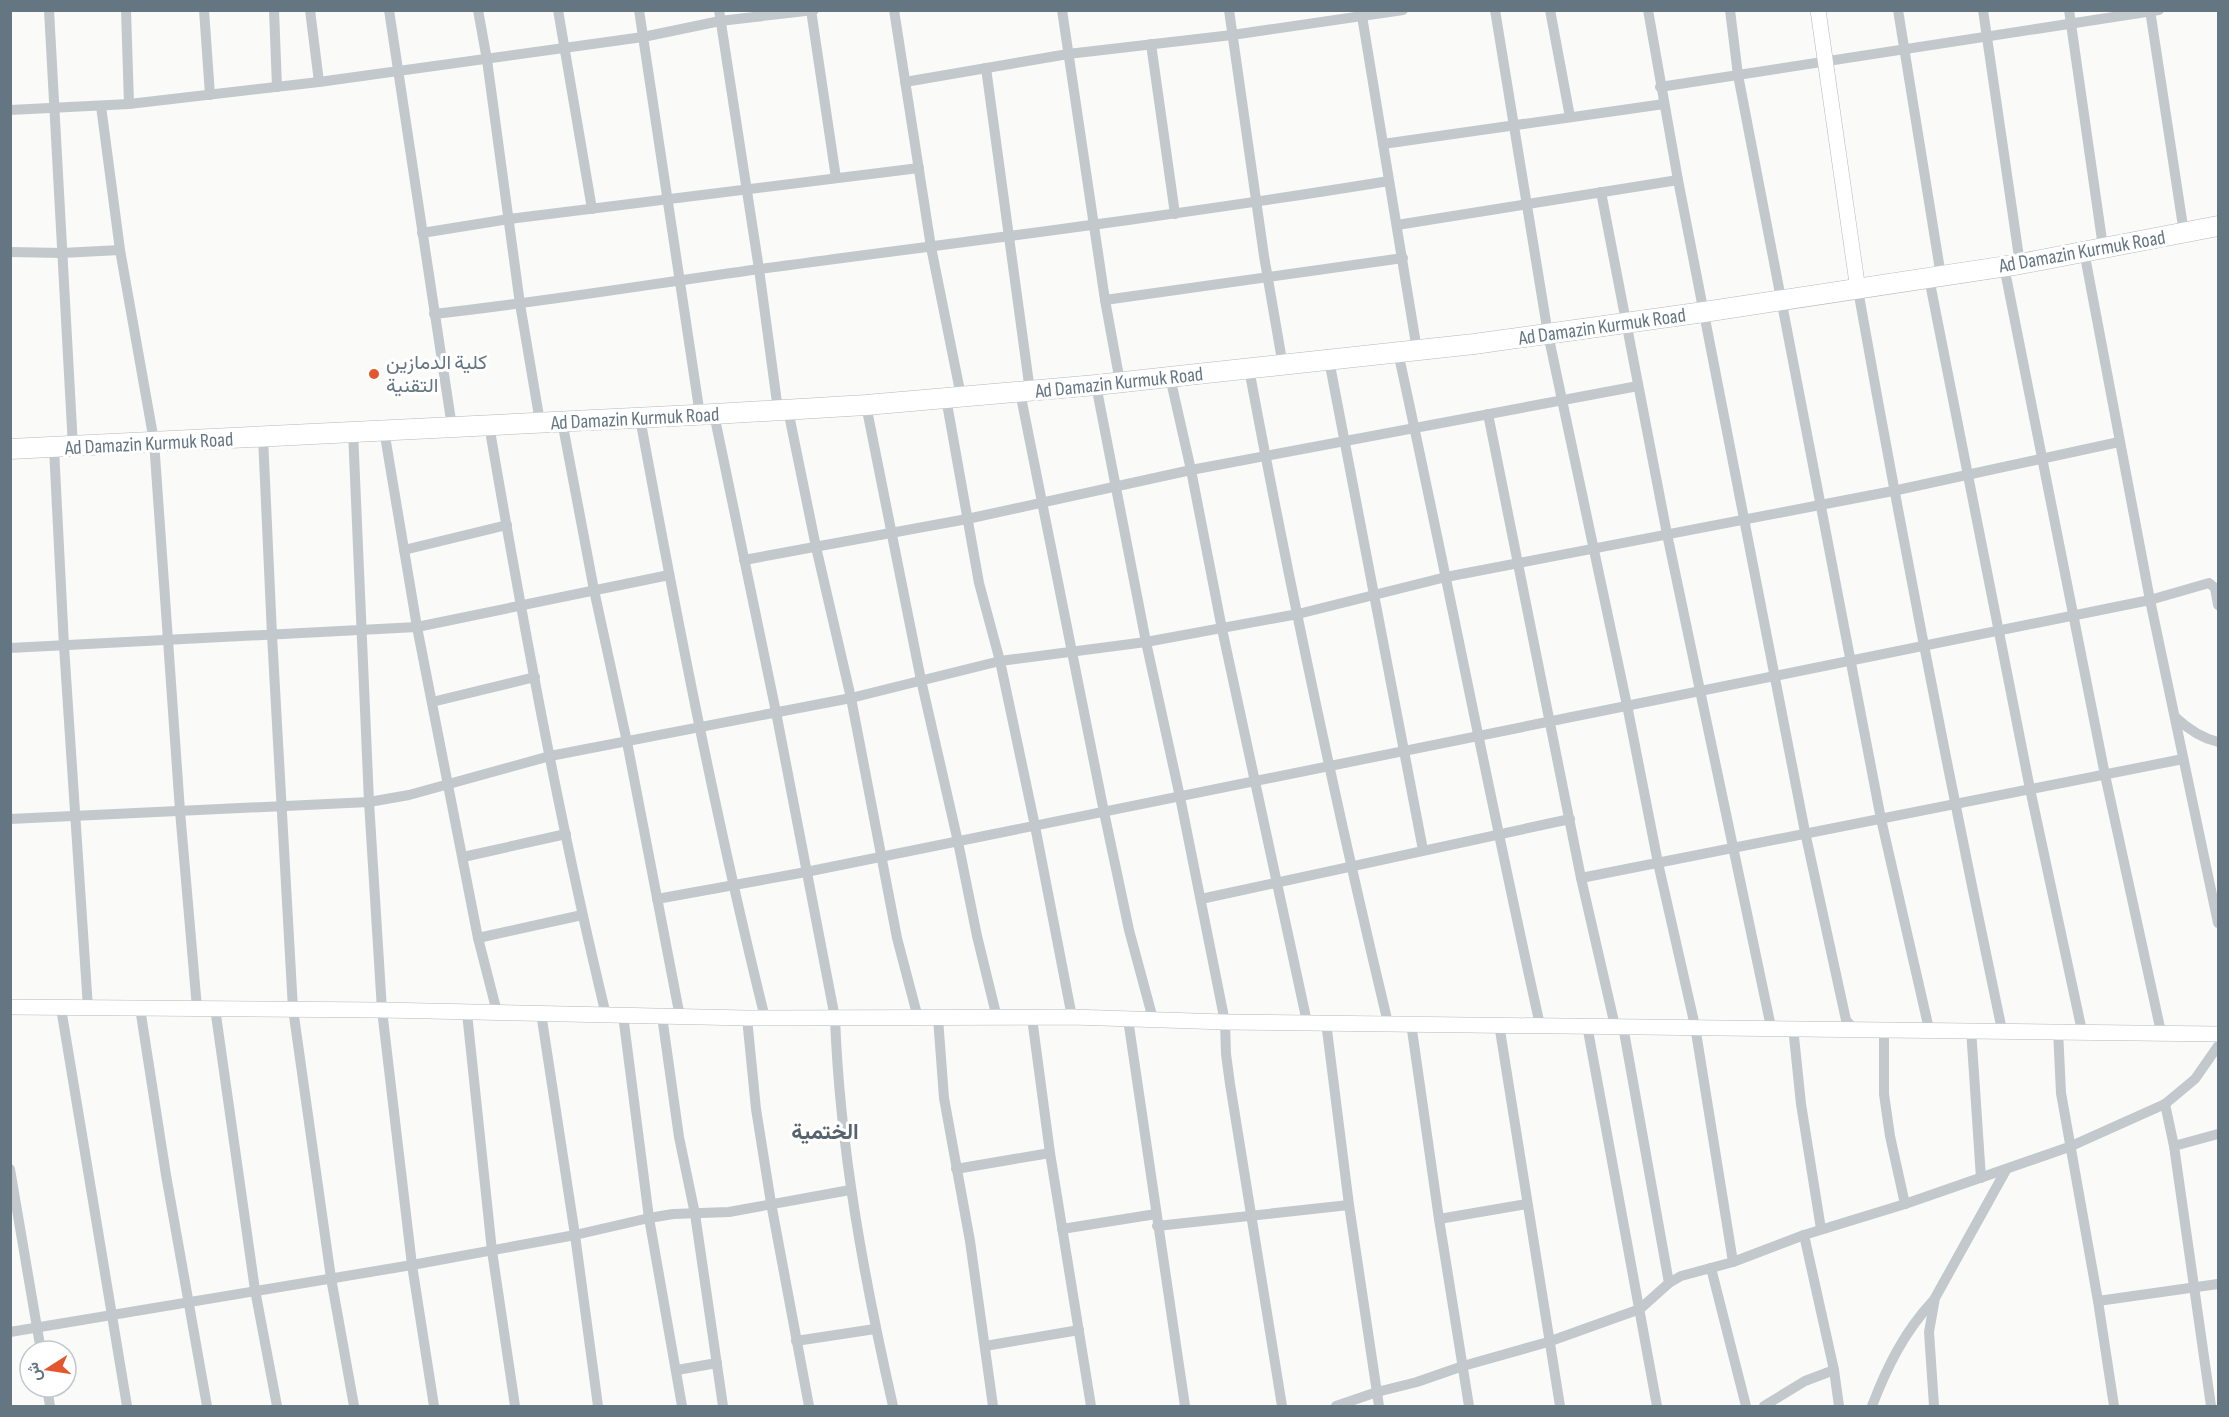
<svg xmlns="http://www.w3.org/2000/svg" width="2229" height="1417" viewBox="0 0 2229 1417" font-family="'Sofia Sans Condensed',Vazirmatn,sans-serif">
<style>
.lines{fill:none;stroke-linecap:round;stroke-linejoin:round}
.secondary-casing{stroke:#b3babf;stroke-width:16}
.highway-casing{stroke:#b4b9bd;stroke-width:21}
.street{stroke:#c3c8cc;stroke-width:10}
.secondary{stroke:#fff;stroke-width:15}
.highway{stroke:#fff;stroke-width:20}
.poi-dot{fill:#e4572e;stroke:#fff;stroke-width:2}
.labels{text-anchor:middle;stroke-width:6;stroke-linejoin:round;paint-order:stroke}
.street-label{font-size:20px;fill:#657683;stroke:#fff}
.poi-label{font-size:20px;fill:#657683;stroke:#fff;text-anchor:start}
.quarter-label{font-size:22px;font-weight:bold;fill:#57646e;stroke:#fff}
</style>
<rect width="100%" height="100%" fill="#fafaf8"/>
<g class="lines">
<defs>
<g id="secondary">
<polyline points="1818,10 1858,290"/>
<polyline points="10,1007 382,1010 747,1018 1072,1017 1225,1022 2218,1034"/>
</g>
<polyline id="highway" points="10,449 714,414 866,405 1096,385 1474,344 1704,312 2020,264 2218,226"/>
</defs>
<use href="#secondary" class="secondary-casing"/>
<use href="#highway" class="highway-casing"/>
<g class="street">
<polyline points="49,10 73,447"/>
<polyline points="126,10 129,104"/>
<polyline points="204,10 210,95"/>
<polyline points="274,10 277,87"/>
<polyline points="310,10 319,82"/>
<polyline points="389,10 452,427"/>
<polyline points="478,10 487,60 520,304 540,422"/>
<polyline points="558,10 592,209"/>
<polyline points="639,10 700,415"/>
<polyline points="719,10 759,269 778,410"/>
<polyline points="811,10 836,178"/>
<polyline points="894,10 931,247 961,396"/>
<polyline points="1062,10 1105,300 1120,382"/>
<polyline points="1229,10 1264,256 1283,366"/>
<polyline points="1361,10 1417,350"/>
<polyline points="1495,10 1548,334 1628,710 1658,863 1695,1026 1733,1262"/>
<polyline points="1550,10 1570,117"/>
<polyline points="1648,10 1678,180 1805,832 1846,1020 1853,1028"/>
<polyline points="1730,10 1738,75 1881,819 1929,1029"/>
<polyline points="1898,10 1941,276"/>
<polyline points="1983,10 2020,264"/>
<polyline points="2069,10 2103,247"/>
<polyline points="2150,10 2184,233"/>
<polyline points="1151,44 1175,214"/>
<polyline points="986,68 1030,391"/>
<polyline points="905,82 1068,54 1232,35 1403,10"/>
<polyline points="1660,87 2159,10"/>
<polyline points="101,106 120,250 154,441 180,811 197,1008"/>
<polyline points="10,110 129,104 319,82 643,37 720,21 814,10"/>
<polyline points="1383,144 1664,104"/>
<polyline points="1601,192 1667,534 1771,1027"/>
<polyline points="1397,225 1678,180"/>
<polyline points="422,233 509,219 919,168"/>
<polyline points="2084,251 2150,600 2218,923"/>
<polyline points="10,252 62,253 120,250"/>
<polyline points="2004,266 2105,775 2161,1032"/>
<polyline points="1929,278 2030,789 2082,1031"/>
<path d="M1858 290C1902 538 1950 784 2002 1030"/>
<polyline points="1105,300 1403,258"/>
<path d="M434 314C543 302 651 284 760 269 970 241 1180 215 1389 181"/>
<path d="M1398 352C1447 576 1490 801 1540 1025"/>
<polyline points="1329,360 1423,850"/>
<path d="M1249 369C1290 588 1336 806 1388 1023"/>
<polyline points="1170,377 1191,470 1222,629 1307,1022"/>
<polyline points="1096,385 1146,642 1180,797 1225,1022 1226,1054 1230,1084 1282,1406"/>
<polyline points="1020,392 1104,812 1129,930 1153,1019"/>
<polyline points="946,398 979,583 1000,661 1035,826 1072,1017"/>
<polyline points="866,405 921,680 958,842 977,936 997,1018"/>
<polyline points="788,410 816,547 851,698 897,938 918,1018"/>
<path d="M714 414 776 712 835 1018C840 1150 864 1278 893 1406"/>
<polyline points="1488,414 1581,878 1615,1026"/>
<path d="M640 418C677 619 716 820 765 1018"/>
<polyline points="562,421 594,590 627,742 680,1017"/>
<path d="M489 425C523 623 559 820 606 1015"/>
<polyline points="384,430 417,627 478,938 497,1012"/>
<polyline points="353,431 369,802 382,1010 412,1265 434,1406"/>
<polyline points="263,437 272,635 293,1009 331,1278 354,1406"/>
<polyline points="54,448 64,646 88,1008"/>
<polyline points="404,550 507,525"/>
<polyline points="744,560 967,519 1191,470 1638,386"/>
<polyline points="10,648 417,627 669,575"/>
<polyline points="432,702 535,677"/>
<path d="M2175 717C2188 729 2201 738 2218 742"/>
<polyline points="10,819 369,802 409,795 550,756 851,698 1000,661 1146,642 1298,614 1446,577 1893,491 2119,442"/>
<polyline points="463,857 566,834"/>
<polyline points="1581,878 2183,759"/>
<polyline points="657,899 806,872 2150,600 2209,583 2215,588 2218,605"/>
<polyline points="1201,899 1570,819"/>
<polyline points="478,938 582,915"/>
<polyline points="61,1008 127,1406"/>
<polyline points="140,1008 166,1175 207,1406"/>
<polyline points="215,1008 255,1290 277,1406"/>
<polyline points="467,1013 492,1251 515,1406"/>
<polyline points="541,1013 575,1235 598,1406"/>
<polyline points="623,1015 649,1218 682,1406"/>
<polyline points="662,1016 679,1137 695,1214 723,1406"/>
<polyline points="747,1018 756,1109 771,1203 809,1406"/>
<polyline points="938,1018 944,1098 970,1241 993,1406"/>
<polyline points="1032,1018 1050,1153 1091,1406"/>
<polyline points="1128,1019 1185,1406"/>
<polyline points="1326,1022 1349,1205 1379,1406"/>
<polyline points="1411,1023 1439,1219 1469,1406"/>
<polyline points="1499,1024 1560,1406"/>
<polyline points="1587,1025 1657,1406"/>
<polyline points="1623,1026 1669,1283"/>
<polyline points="1793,1027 1801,1104 1821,1229"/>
<polyline points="1884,1029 1884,1094 1890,1136 1905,1204"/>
<polyline points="1971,1029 1981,1178"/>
<polyline points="2058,1030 2061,1093 2098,1301 2114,1406"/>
<polyline points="2165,1104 2174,1146 2211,1406"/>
<polyline points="2174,1146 2218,1134"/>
<polyline points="10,1169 41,1351"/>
<polyline points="956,1169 1050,1153"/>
<polyline points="1439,1219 1527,1204"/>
<polyline points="1157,1226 1349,1205"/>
<polyline points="1062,1229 1156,1214"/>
<polyline points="1804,1235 1834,1370 1839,1406"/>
<polyline points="1711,1268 1746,1406"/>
<polyline points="2098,1301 2218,1284"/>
<polyline points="10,1332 412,1265 575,1235 649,1218 673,1214 729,1212 850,1190"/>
<polyline points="796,1341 875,1329"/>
<polyline points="985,1346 1079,1330"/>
<polyline points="677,1370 717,1363"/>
<polyline points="47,1387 50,1406"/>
<polyline points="1336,1406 1377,1392 1417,1382 1463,1366 1548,1342 1640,1309 1669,1283 1681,1276 1733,1262 1804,1235 1905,1204 2069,1147 2165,1104 2195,1079 2218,1046"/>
<polyline points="1764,1406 1805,1381 1834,1370"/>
<path d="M1872 1406C1887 1367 1904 1332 1933 1301"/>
<polyline points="1934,1406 1929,1332 1935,1298 2006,1170"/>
</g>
<use href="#secondary" class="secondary"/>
<use href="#highway" class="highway"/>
</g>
<circle class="poi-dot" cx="374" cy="374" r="6"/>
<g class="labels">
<g class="street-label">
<text transform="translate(2082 251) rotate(-10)" y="7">Ad Damazin Kurmuk Road</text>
<text transform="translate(1602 326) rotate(-8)" y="7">Ad Damazin Kurmuk Road</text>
<text transform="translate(1119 382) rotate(-6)" y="7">Ad Damazin Kurmuk Road</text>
<text transform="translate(635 418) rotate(-3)" y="7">Ad Damazin Kurmuk Road</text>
<text transform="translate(149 443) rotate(-3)" y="7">Ad Damazin Kurmuk Road</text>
</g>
<g class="poi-label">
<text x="386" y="369">كلية الدمازين<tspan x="386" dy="23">التقنية</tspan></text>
</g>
<g class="quarter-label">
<text x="825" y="1139">الختمية</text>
</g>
</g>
<rect width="2229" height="1417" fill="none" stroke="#657683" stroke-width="24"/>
<g transform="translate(48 1369) rotate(258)"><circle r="28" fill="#ffffff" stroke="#c1c8cd" stroke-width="1.5"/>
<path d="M0-4.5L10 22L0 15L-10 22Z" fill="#e4572e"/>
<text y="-9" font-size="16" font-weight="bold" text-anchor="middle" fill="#657683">ش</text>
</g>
</svg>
